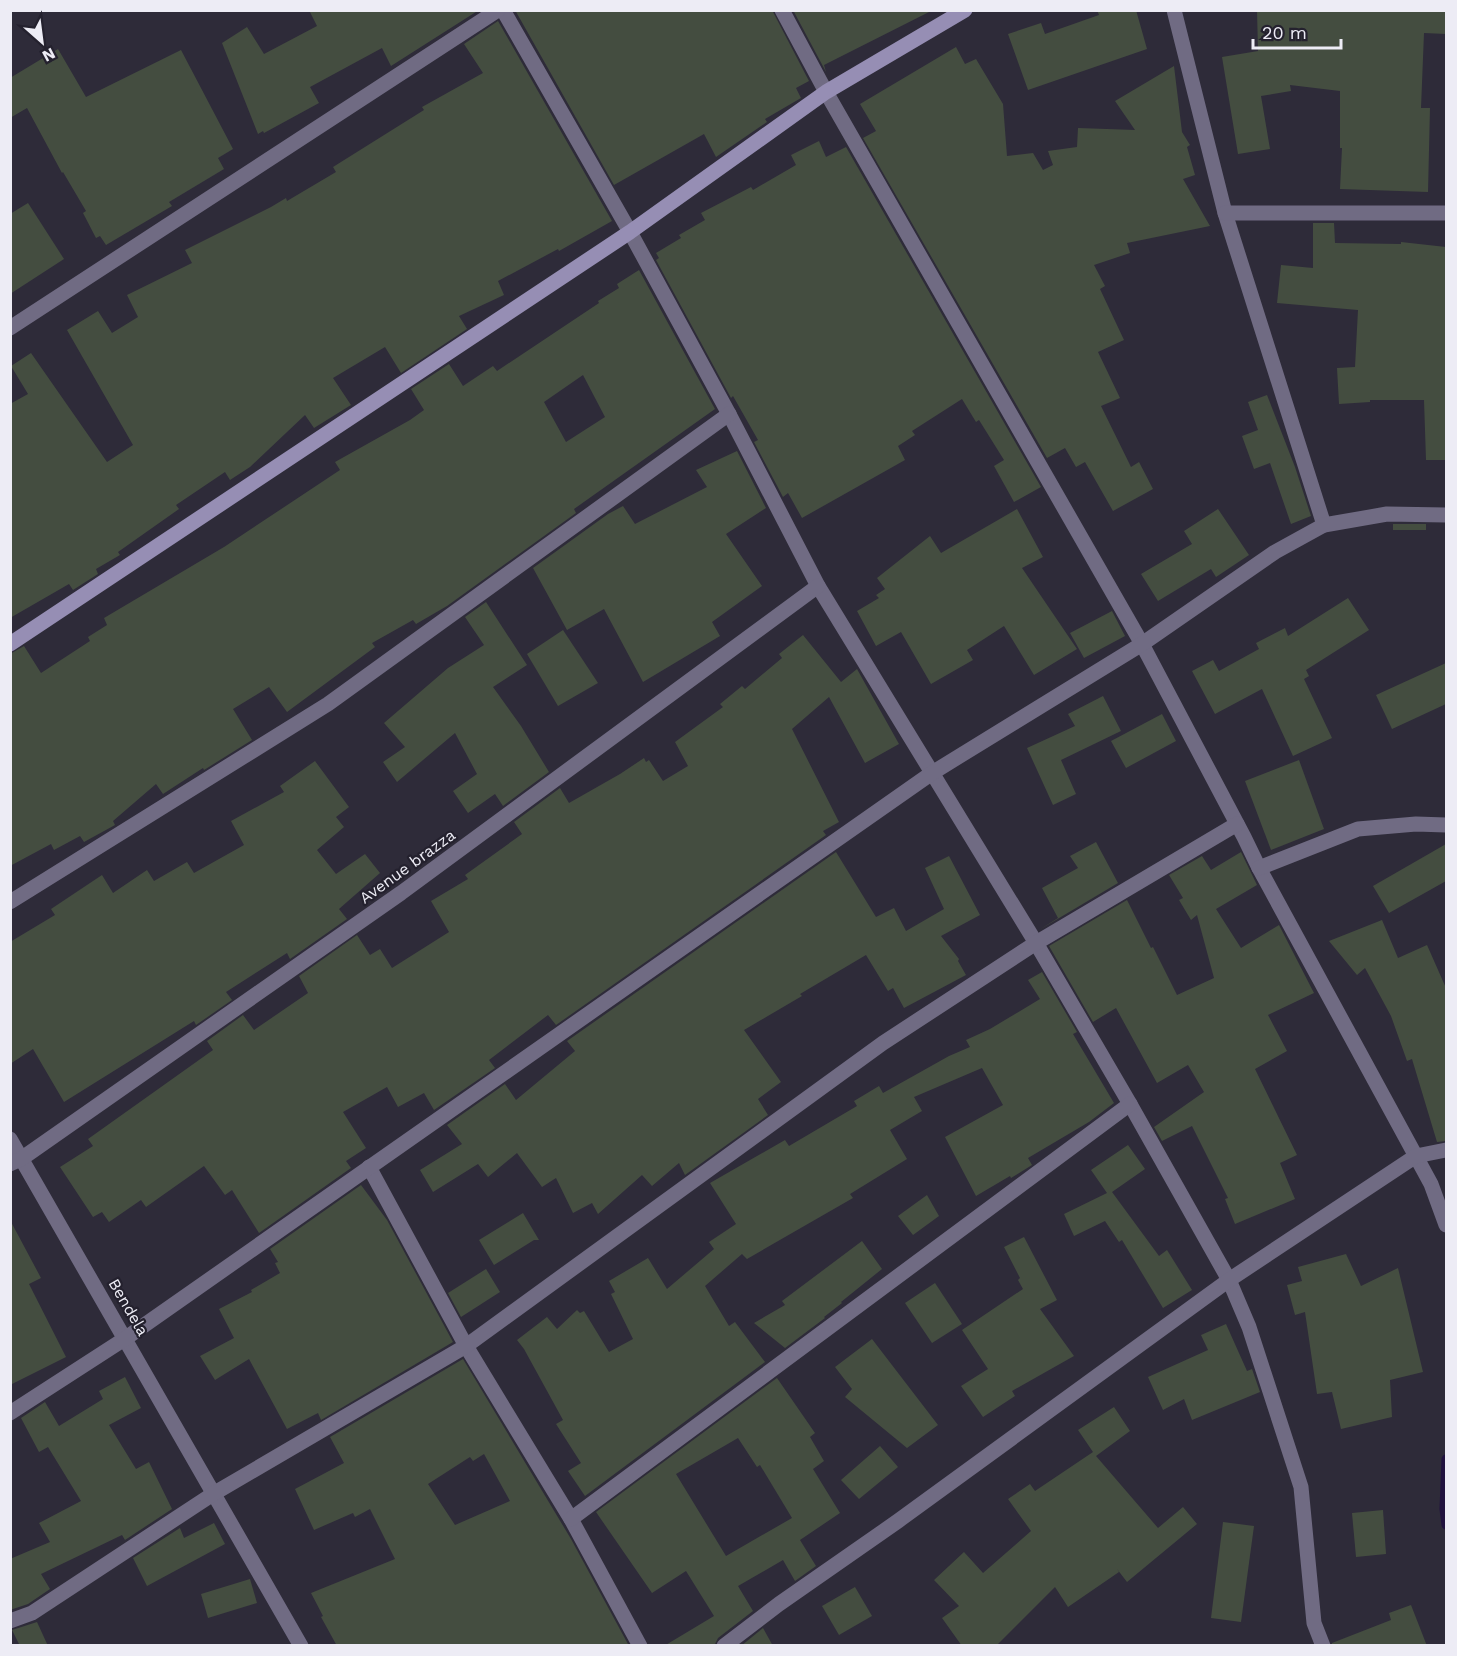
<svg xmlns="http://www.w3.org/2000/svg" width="1457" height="1656" viewBox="0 0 1457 1656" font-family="'Work Sans',sans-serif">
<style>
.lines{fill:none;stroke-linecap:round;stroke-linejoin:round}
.stream{stroke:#21123f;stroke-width:9}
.building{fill:#444d40;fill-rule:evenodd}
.street{stroke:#706b83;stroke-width:15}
.secondary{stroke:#968eb4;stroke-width:15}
.labels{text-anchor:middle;stroke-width:4.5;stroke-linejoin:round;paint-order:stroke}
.street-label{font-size:16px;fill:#edecf5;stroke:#24212e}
</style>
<rect width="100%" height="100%" fill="#2e2b39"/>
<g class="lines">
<polyline class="stream" points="1446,1459 1444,1509 1446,1525"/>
</g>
<g class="building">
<polygon points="309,10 479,10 391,66 382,48 310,87 319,103 264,133 263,131 258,134 222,43 247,27 264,54 317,26"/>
<polygon points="515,10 772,10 809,81 796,88 801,98 765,119 767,122 716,157 704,134 614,185"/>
<polygon points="793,10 933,10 824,65 826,72"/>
<polygon points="1097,10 1136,10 1147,49 1028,90 1008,34 1041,23 1045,34 1099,15"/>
<polygon points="1257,10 1446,10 1446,34 1424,33 1421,108 1430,108 1428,192 1340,189 1342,148 1340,148 1340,91 1290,85 1291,91 1261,96 1270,149 1238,154 1222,57 1258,51"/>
<polygon points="498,21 612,221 559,251 558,249 498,281 504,295 459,316 467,329 401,373 385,347 333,378 351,405 314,428 305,415 250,467 230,480 225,472 176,505 179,509 118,552 120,555 96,569 98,574 73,590 69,584 10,618 10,404 28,394 11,366 31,353 107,462 133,445 67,330 98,311 112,333 138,317 127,295 192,263 185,250 271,207 286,198 287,201 336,172 333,167 424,110 422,107 483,73 464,44"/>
<polygon points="956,47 965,64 976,59 1003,104 1007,156 1033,153 1043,170 1053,165 1048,151 1077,147 1078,128 1135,130 1115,101 1174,66 1182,132 1190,145 1187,147 1195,175 1183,179 1210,226 1127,243 1130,253 1094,265 1105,286 1100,289 1124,340 1098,352 1120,398 1101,406 1131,467 1139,462 1153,489 1113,511 1085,462 1076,467 1065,448 1047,458 863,138 876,131 860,104"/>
<polygon points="58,49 86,97 181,50 233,149 218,158 224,169 169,202 172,206 106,245 100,236 96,238 83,213 86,211 63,172 62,173 27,108 10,118 10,78"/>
<polygon points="819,141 826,157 846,147 1041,487 1014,502 994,466 1004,460 979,420 976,422 962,399 912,431 915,435 898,446 905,460 802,518 788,493 783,497 754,442 758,440 733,396 731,398 656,260 659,258 656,253 681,238 679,235 705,220 701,213 751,187 753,190 796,165 791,155"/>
<polygon points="28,203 64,259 10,294 10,214"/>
<polygon points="1313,223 1334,223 1335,243 1401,244 1401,242 1446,247 1446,460 1426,460 1424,400 1370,400 1370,402 1339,404 1337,368 1355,367 1358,310 1277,303 1281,265 1313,268"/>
<path d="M639 270 715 409 574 509 576 513 447 606 416 624 413 620 372 643 375 647 287 712 269 687 233 709 252 740 204 770 203 768 163 794 156 784 113 821 115 825 84 842 80 836 54 850 51 844 10 866V654L24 646 41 673 90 641 88 637 107 625 104 618 224 547 340 470 335 462 410 420 424 410 411 389 449 364 463 386 493 366 497 371 599 303 598 301 619 288 617 284ZM583 375 605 417 566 442 544 402Z"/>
<polygon points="1267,395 1295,467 1311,516 1291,524 1270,463 1254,469 1242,436 1258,430 1248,402"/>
<polygon points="737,451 766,508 726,534 762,586 712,622 720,636 643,682 604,609 567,630 533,568 608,514 623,506 635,524 707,487 696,470"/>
<polygon points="1017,509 1043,557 1022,568 1077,649 1034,675 1004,626 967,650 973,660 931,684 901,632 876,646 857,611 879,598 876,595 885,589 877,578 930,536 941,553"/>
<polygon points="1218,509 1249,555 1216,577 1211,569 1158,601 1141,574 1192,544 1184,531"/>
<rect x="1393" y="524" width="33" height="6"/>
<polygon points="1348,598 1369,630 1306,670 1309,676 1304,679 1332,738 1293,756 1262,689 1215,714 1192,671 1213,660 1219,671 1259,649 1256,643 1285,628 1288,636"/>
<polygon points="486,602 527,665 493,687 521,726 549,772 503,806 495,794 468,813 453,791 477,774 455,733 397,782 383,762 405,747 384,723 448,668 484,645 465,617"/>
<polygon points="1112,611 1125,636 1084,658 1070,633"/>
<polygon points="563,630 598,683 558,706 527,654"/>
<polygon points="803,635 841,682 857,669 899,744 865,763 829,697 792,729 839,822 823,831 826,835 556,1025 548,1015 489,1060 495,1068 434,1110 424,1093 398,1107 387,1087 343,1112 366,1148 346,1161 351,1168 259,1233 232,1190 225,1195 204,1166 146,1207 141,1200 109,1222 102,1212 93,1217 60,1167 93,1146 88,1139 213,1050 207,1041 243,1015 254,1030 308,993 299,976 357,935 370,955 380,949 392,968 449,932 431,901 468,879 465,875 522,834 514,822 560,788 569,803 620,774 644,758 646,762 649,760 663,781 688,766 675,742 723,707 720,704 742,686 745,689 782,658 779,654"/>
<polygon points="1446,663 1446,704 1392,729 1376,695"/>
<polygon points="1103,696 1121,731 1061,760 1076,794 1053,805 1027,748 1075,726 1068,714"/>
<polygon points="1162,714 1176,741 1126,768 1111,741"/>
<polygon points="1299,760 1324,829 1271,850 1245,781"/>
<polygon points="315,761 349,807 336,817 344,827 317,850 336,874 365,854 380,873 339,909 347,919 290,959 287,953 226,992 232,1000 196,1025 194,1021 64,1102 33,1049 10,1064 10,942 55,915 51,909 102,875 113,893 147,870 154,881 187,862 194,873 244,845 231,821 284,792 280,786"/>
<polygon points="1096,842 1118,883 1039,930 1058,918 1042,888 1078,868 1070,856"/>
<polygon points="1446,844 1446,881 1389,913 1373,886"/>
<polygon points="836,852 876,917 894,908 906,931 944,909 925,868 949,856 980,915 941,936 959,959 958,961 966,975 904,1008 893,988 888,991 866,955 800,994 802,996 744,1030 781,1082 758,1099 768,1115 685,1175 679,1163 652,1186 642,1175 598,1214 592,1203 573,1213 556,1178 542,1187 517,1153 488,1177 478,1164 433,1192 420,1170 462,1144 447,1125 505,1084 516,1100 575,1051 567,1041"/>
<polygon points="1241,852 1257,885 1216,909 1241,948 1279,925 1314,993 1268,1015 1287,1051 1255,1069 1297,1155 1280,1163 1295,1199 1235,1224 1225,1199 1228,1198 1192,1126 1162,1141 1154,1127 1204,1092 1188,1065 1157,1083 1116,1008 1093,1022 1049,946 1127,900 1151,948 1153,947 1177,995 1214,978 1197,915 1191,920 1179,900 1183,898 1169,875 1202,856 1211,870"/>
<polygon points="1382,920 1398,958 1427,945 1446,988 1446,1141 1437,1142 1412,1059 1407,1061 1391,1016 1365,968 1357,975 1329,941"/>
<polygon points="1042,972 1077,1032 1073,1034 1114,1103 1089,1122 1028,1158 1032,1165 1024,1170 1011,1178 1010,1176 976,1196 945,1137 1003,1105 982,1068 914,1097 922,1111 890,1130 907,1159 850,1194 853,1198 747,1259 742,1254 705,1286 729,1326 735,1322 765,1362 585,1496 568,1471 581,1463 556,1424 563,1420 524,1349 517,1340 547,1317 557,1329 577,1310 580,1313 584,1311 609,1352 633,1339 611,1294 615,1292 609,1281 648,1258 667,1289 714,1249 709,1242 736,1224 710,1183 785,1140 789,1146 857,1106 854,1101 879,1086 883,1093 949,1056 970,1047 966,1040 990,1029 1040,999 1028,980"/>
<polygon points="1128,1145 1145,1169 1112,1192 1159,1256 1167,1250 1192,1290 1163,1308 1122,1240 1119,1242 1105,1221 1074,1236 1064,1214 1107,1193 1091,1170"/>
<polygon points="361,1185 387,1220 453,1342 321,1420 318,1413 287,1429 249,1359 215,1380 200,1356 234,1338 219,1309 252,1292 251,1290 280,1273 275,1263 278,1262 270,1249"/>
<polygon points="927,1195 939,1216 913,1235 898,1216"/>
<polygon points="523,1213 539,1240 534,1240 494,1265 479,1240"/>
<polygon points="10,1220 41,1278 29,1284 66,1357 10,1385"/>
<polygon points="1024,1237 1057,1300 1040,1309 1074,1356 1012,1391 1015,1396 983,1417 961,1386 988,1369 962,1330 1023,1289 1018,1280 1020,1278 1004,1247"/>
<polygon points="862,1241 882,1269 841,1302 842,1303 824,1317 825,1318 785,1348 754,1323 785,1305 782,1301"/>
<polygon points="1346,1254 1361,1286 1398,1268 1423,1372 1390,1380 1392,1417 1341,1429 1332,1392 1317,1394 1305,1312 1295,1315 1287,1285 1302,1281 1298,1267"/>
<polygon points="486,1269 500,1292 461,1317 448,1293"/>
<polygon points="935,1283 962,1324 932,1343 905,1303"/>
<polygon points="1226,1324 1247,1371 1252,1369 1260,1392 1192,1420 1184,1399 1163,1410 1148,1377 1208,1350 1201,1335"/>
<polygon points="872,1339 938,1425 907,1448 845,1397 852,1389 835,1367"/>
<path d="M463 1359 571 1539 629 1646H337L321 1617 323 1616 311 1593 395 1559 370 1509 355 1517 353 1513 314 1530 295 1489 344 1463 330 1437ZM484 1454 510 1501 455 1525 428 1484 470 1457 473 1461Z"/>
<polygon points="125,1377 141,1408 109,1425 136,1469 149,1462 172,1509 125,1540 122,1535 41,1574 50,1589 28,1604 10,1610 10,1559 50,1542 39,1523 81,1501 48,1447 39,1452 21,1418 45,1402 59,1426 103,1399 99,1391"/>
<path d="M777 1378 815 1433 810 1437 824 1461 813 1469 840 1513 800 1540 816 1566 795 1581 783 1560 738 1586 753 1611 718 1638 714 1646H664L714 1616 686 1571 652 1593 596 1512ZM738 1438 757 1467 760 1465 792 1518 726 1556 676 1474Z"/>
<polygon points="1114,1407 1130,1431 1096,1456 1158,1528 1183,1507 1197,1524 1127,1582 1117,1569 1119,1572 1068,1607 1055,1587 996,1646 962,1646 942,1618 959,1606 934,1580 964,1552 983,1573 1031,1531 1008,1499 1030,1484 1035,1491 1093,1452 1078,1430"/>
<polygon points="880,1446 898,1467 859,1499 841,1480"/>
<polygon points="1383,1510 1386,1554 1356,1557 1352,1513"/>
<polygon points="1223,1522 1254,1526 1241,1622 1211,1618"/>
<polygon points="214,1523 225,1544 147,1586 133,1558 180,1528 184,1538"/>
<polygon points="250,1579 257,1603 208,1618 201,1594"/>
<polygon points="855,1587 872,1616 839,1635 822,1606"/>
<polygon points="1411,1605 1427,1646 1332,1646 1332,1643 1391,1620 1389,1613"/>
<polygon points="37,1622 48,1646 20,1646 12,1630"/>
<polygon points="763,1628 773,1646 741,1646"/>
</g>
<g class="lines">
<g class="street">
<polyline points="503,10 630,232 729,414 818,586 1036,943 1130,1104 1229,1280 1249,1327 1301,1487 1314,1623 1323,1646"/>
<polyline points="782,10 826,92 1142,644 1244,837 1259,868 1431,1184 1446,1225"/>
<polyline points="1174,10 1225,213 1324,525"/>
<polyline points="1225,213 1446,213"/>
<polyline points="10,328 498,10"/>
<polyline points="1259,868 1358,829 1416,824 1446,825"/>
<polyline points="10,902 328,704 729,414"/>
<polyline points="10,1139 301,1646"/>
<polyline points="10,1164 21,1159 401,893 818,586"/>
<polyline points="369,1167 466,1346 571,1519 640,1646"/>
<polyline points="10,1413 126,1338 932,773 1142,644 1275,552 1324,525 1387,514 1446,515"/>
<polyline points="571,1519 1130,1104"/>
<polyline points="10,1621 32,1613 213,1494 466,1346 883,1043 1036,943 1237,824"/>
<polyline points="724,1646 779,1604 898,1521 1229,1280 1416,1156 1446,1150"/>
</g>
<polyline class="secondary" points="10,644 630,232 826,92 965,10"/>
</g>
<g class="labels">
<g class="street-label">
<text transform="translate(407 866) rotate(-36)" y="6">Avenue brazza</text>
<text transform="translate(129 1307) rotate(60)" y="6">Bendela</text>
</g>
</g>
<rect width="1457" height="1656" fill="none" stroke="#edecf5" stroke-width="24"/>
<g transform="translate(42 42) rotate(152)" stroke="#24212e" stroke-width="4.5" paint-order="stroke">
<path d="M0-4.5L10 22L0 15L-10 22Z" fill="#edecf5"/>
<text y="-9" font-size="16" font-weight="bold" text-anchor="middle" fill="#edecf5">N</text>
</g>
<path d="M1253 39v9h88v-9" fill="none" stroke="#edecf5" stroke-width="3"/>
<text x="1262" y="39" font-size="18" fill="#edecf5" stroke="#24212e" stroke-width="4.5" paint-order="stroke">20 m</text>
</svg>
